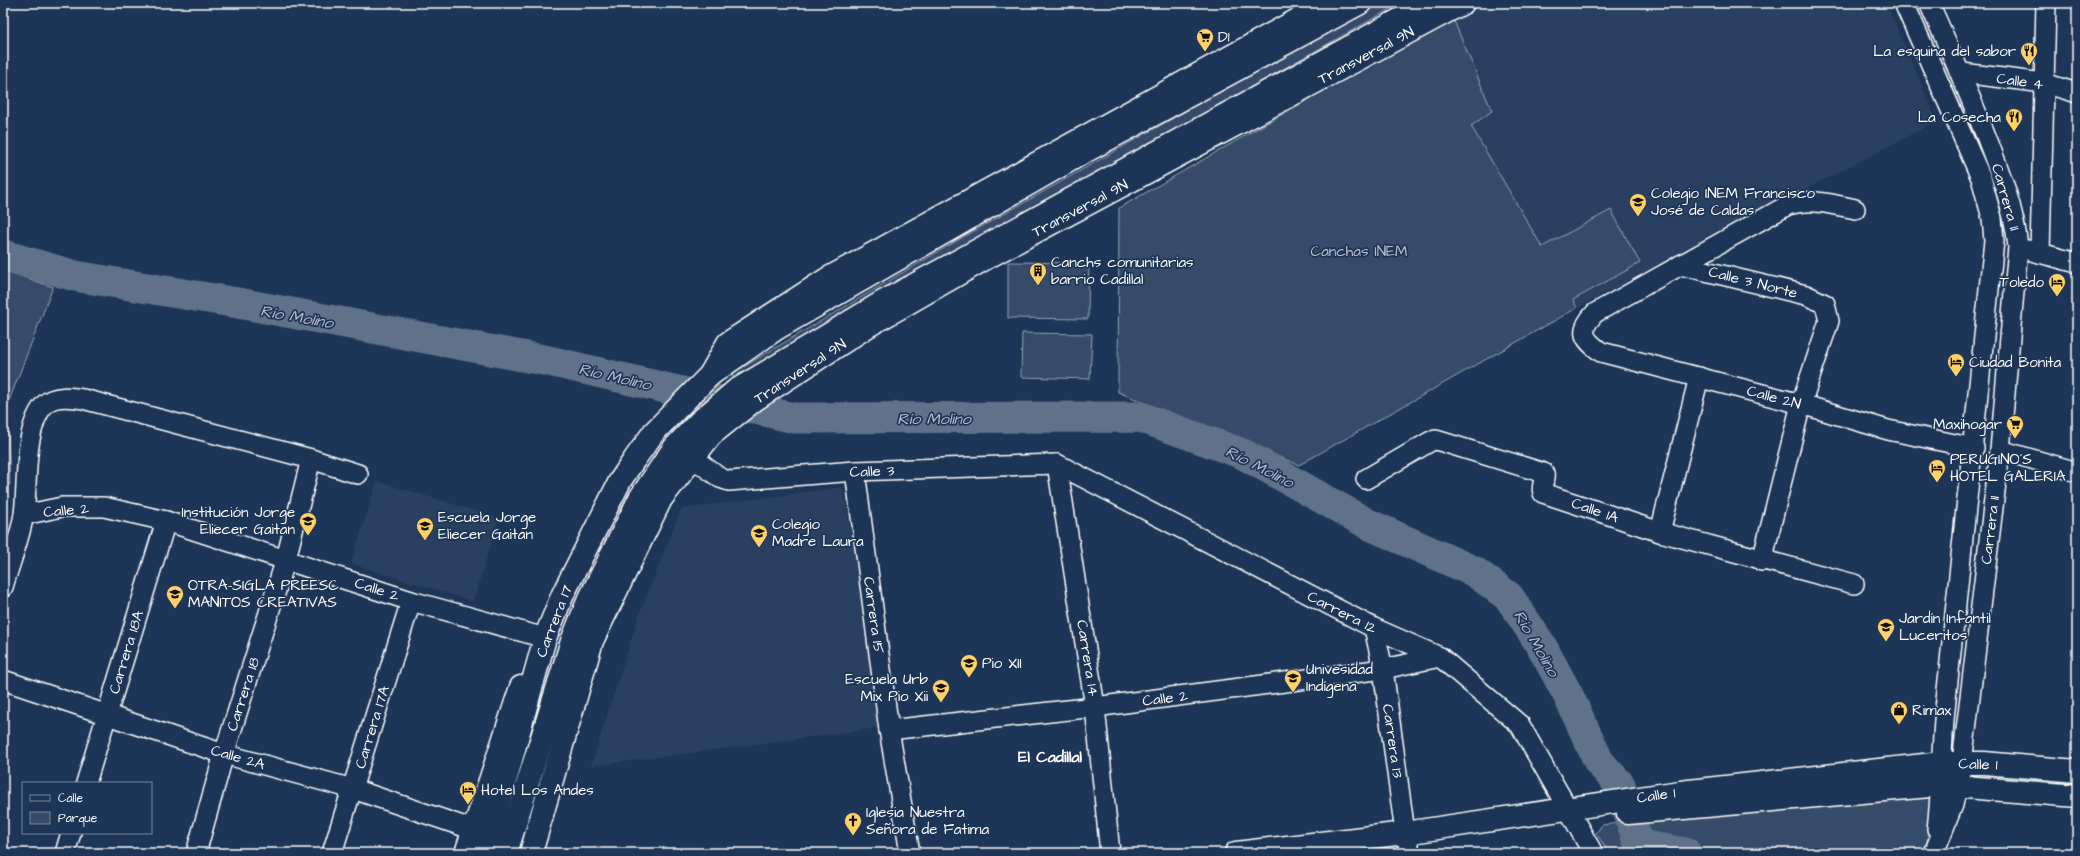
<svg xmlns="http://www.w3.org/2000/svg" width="2080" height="856" viewBox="0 0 2080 856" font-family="'Architects Daughter',sans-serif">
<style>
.built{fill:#2a4161}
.green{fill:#364b69;stroke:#9aa5b4}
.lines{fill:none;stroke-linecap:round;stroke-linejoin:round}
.river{stroke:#617289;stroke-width:31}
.street-casing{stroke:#fff;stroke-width:22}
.secondary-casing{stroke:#fff;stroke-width:25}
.primary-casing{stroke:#fff;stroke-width:25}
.street{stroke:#1d3557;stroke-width:19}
.secondary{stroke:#1d3557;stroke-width:22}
.primary{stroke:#1d3557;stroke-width:22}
.labels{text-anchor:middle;stroke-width:3.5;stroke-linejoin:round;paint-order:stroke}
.poi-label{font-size:15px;fill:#fff;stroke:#1d3557;text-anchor:start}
.street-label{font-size:15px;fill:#fff;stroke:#1d3557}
.park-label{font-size:15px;fill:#b9c0ca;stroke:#1d3557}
.water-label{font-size:16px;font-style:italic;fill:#b8c0ca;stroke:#1d3557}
.neighbourhood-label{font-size:16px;font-weight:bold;fill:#fff;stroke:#1d3557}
</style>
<rect width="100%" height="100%" fill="#1d3557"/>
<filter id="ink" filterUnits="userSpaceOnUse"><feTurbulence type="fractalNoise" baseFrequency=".025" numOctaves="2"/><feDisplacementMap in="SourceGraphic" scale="8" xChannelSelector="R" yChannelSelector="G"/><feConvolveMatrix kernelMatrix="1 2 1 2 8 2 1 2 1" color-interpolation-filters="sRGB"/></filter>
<g filter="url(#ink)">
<g class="built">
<polygon points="1487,3 1886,3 1937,121 1577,308 1471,126 1492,111 1454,21"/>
<polygon points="377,481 499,518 473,601 351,564"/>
<polygon points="843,487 860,587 878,728 591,766 638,618 681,509"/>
</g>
<g class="green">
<polygon points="1376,3 1401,3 956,252 738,382 731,374 953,243"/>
<polygon points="1454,21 1492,111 1471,126 1542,247 1611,210 1640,263 1573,300 1577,308 1299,465 1118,392 1119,208 1405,44"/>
<polygon points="1008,262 1089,263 1088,319 1008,318"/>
<polygon points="3,270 53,287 7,406 10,485 3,483"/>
<polygon points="1022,333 1092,334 1090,379 1021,377"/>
<polygon points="1921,791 1931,801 1934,811 1924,853 1609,853 1596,833 1602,825"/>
</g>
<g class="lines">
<polyline class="river" points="3,255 75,276 238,303 549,361 794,418 1140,417 1243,454 1368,524 1475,572 1509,597 1541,645 1569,697 1599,762 1620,785 1639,845 1686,853"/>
<defs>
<g id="street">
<path d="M1904 3 1981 178 1992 218 1994 241C1979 397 1962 553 1945 709 1941 749 1942 789 1937 829"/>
<path d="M1929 3C1949 47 1968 91 1986 136 2000 172 2014 208 2018 247L2000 450 1962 763 1953 805 1934 853"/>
<polyline points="1962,73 2044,83 2077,93"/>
<path d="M1855 209C1832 204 1811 198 1788 205L1595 313C1578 331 1583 339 1601 352L1801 404 1888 430 1974 448"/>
<polyline points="2028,250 2077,263"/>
<polyline points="2040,253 2046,3"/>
<polyline points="1680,265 1806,295 1825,304 1829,321 1801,404 1762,561"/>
<polyline points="2000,450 2077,472"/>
<polyline points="693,458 720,478 729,481 855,471 1057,464 1374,628 1440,657 1520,725 1593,853"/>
<polyline points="1057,464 1095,707 1110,853"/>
<polyline points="855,471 889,730 910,853"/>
<path d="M1366 479 1431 441 1436 440 1544 473C1546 480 1540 486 1543 493L1660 532 1854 584"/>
<polyline points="24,515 62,507 104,507 166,521 411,601 545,638"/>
<polyline points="1660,532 1699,377"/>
<path d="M3 587C10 563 20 538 24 514 28 484 23 427 45 404 54 395 71 397 83 399L311 459 358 474"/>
<polyline points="1374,628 1383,669 1405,833 1409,845 1407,853"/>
<polyline points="3,680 224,754 353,789 474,830"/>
<polyline points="889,730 1095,707 1383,669 1440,657"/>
<polyline points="86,783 166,521"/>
<polyline points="65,853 71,833"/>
<polyline points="196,853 224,754 286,559 311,459"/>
<polyline points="332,853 411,601"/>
</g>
<g id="secondary">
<polyline points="710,375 728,343 827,279 1328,3"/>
<polyline points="1628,813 1941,785 2077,796"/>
<polyline points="466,853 521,687"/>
<polyline points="531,853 592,641 661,499 711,435 756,399 868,326 990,256 1463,3"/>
<polyline points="1236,853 1405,833 1680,792 1942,763 1984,763 2077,771"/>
</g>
<g id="primary">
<polyline points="485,853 545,638 563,594 620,481 634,460 654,432 710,375 776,329 1088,150 1360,3"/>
<polyline points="506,853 572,641 587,604 640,498 674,448 700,421 735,391 881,303 1430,3"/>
</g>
</defs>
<use href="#street" class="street-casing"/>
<use href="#secondary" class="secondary-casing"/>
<use href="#primary" class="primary-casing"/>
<use href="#street" class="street"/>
<use href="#secondary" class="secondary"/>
<use href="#primary" class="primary"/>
</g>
</g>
<defs>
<symbol id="supermarket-pin" viewBox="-11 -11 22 30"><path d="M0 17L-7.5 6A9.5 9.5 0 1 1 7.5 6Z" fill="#ffd166" stroke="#1d3557"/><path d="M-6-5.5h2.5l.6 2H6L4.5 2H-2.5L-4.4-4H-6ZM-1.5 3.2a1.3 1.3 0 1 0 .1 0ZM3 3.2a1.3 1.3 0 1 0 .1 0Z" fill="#111"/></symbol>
<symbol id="restaurant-pin" viewBox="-11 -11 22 30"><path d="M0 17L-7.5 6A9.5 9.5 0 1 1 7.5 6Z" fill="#ffd166" stroke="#1d3557"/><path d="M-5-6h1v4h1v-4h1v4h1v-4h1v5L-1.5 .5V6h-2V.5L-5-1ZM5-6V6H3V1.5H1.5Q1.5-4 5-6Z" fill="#111"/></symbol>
<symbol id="university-pin" viewBox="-11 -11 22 30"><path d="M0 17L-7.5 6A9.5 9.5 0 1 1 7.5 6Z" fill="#ffd166" stroke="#1d3557"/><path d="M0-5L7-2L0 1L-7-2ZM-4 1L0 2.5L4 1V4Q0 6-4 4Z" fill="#111"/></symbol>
<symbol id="building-pin" viewBox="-11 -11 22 30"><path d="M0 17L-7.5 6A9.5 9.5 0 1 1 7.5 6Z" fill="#ffd166" stroke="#1d3557"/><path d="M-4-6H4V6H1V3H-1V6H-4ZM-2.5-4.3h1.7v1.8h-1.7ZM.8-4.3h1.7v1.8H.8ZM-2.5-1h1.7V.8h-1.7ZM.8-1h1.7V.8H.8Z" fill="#111"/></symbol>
<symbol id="hotel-pin" viewBox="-11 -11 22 30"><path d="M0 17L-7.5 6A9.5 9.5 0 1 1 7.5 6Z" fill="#ffd166" stroke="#1d3557"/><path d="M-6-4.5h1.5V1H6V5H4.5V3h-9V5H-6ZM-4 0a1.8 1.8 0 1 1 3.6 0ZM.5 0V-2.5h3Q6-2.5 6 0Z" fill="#111"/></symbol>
<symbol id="school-pin" viewBox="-11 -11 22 30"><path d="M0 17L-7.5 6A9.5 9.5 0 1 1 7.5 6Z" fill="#ffd166" stroke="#1d3557"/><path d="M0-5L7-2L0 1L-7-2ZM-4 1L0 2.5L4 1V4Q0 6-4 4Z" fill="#111"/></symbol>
<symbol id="shop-pin" viewBox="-11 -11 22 30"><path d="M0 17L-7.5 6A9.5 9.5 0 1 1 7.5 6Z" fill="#ffd166" stroke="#1d3557"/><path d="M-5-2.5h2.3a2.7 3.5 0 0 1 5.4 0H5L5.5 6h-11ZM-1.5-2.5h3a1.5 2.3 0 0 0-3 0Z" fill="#111"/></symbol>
<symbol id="church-pin" viewBox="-11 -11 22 30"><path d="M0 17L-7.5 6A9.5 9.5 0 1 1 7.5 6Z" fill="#ffd166" stroke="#1d3557"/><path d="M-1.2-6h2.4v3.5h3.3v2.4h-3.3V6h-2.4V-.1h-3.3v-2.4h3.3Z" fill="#111"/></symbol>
</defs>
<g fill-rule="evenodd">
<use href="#supermarket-pin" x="1195" y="27" width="20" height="27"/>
<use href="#restaurant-pin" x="2019" y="41" width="20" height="27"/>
<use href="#restaurant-pin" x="2004" y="107" width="20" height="27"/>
<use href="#university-pin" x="1628" y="192" width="20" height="27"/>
<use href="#building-pin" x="1028" y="261" width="20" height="27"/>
<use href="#hotel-pin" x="2047" y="272" width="20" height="27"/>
<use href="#hotel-pin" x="1946" y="352" width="20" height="27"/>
<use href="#supermarket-pin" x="2005" y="414" width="20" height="27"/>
<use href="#hotel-pin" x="1927" y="458" width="20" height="27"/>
<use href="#school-pin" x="298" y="511" width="20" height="27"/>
<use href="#school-pin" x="415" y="516" width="20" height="27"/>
<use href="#school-pin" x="749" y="523" width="20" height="27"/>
<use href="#school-pin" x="165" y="584" width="20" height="27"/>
<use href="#school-pin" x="1876" y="617" width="20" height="27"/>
<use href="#school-pin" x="959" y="653" width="20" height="27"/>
<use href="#university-pin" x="1283" y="668" width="20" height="27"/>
<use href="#school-pin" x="931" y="678" width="20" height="27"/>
<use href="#shop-pin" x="1889" y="700" width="20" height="27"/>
<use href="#hotel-pin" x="458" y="780" width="20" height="27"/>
<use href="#church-pin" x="843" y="811" width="20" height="27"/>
</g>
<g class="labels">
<g class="poi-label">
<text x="1218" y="42">D1</text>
<text x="2016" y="56" text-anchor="end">La esquina del sabor</text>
<text x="2001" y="122" text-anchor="end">La Cosecha</text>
<text x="1651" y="198">Colegio INEM Francisco<tspan x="1651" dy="17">José de Caldas</tspan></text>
<text x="1051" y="267">Canchs comunitarias<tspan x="1051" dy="17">barrio Cadillal</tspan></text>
<text x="2044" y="287" text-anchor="end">Toledo</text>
<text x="1969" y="367">Ciudad Bonita</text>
<text x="2002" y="429" text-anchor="end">Maxihogar</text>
<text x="1950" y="464">PERUGINO´S<tspan x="1950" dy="17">HOTEL GALERIA</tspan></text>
<text x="295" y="517" text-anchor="end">Institución Jorge<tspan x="295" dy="17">Eliecer Gaitan</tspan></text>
<text x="438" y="522">Escuela Jorge<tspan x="438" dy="17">Eliecer Gaitan</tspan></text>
<text x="772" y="529">Colegio<tspan x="772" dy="17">Madre Laura</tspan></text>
<text x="188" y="590">OTRA-SIGLA PREESC<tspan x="188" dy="17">MANITOS CREATIVAS</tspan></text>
<text x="1899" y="623">Jardín Infantil<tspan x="1899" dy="17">Luceritos</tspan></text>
<text x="982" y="668">Pio XII</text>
<text x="1306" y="674">Univesidad<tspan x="1306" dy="17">Indígena</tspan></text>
<text x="928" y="684" text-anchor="end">Escuela Urb<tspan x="928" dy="17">Mix Pio Xii</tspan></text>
<text x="1912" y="715">Rimax</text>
<text x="481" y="795">Hotel Los Andes</text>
<text x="866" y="817">Iglesia Nuestra<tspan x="866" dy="17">Señora de Fatima</tspan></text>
</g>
<g class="street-label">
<text transform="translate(1366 55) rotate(-28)" y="5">Transversal 9N</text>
<text transform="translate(2020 81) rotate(8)" y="5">Calle 4</text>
<text transform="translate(2006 197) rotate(74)" y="5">Carrera 11</text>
<text transform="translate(1080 208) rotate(-28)" y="5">Transversal 9N</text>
<text transform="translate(1753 282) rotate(14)" y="5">Calle 3 Norte</text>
<text transform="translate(800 371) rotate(-33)" y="5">Transversal 9N</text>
<text transform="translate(1774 397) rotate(15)" y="5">Calle 2N</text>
<text transform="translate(872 471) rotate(-2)" y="5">Calle 3</text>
<text transform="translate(66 510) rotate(-5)" y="5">Calle 2</text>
<text transform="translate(1595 510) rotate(19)" y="5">Calle 1A</text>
<text transform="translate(1990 530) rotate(-83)" y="5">Carrera 11</text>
<text transform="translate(377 589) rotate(18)" y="5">Calle 2</text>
<text transform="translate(1342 612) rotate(27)" y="5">Carrera 12</text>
<text transform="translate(874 615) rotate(82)" y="5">Carrera 15</text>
<text transform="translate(554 621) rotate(-69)" y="5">Carrera 17</text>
<text transform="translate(126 652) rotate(-73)" y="5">Carrera 18A</text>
<text transform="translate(1088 658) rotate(81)" y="5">Carrera 14</text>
<text transform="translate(243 694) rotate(-72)" y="5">Carrera 18</text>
<text transform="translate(1165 698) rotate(-7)" y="5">Calle 2</text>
<text transform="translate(372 727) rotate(-73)" y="5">Carrera 17A</text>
<text transform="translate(1393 741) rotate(82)" y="5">Carrera 13</text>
<text transform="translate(238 757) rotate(16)" y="5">Calle 2A</text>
<text transform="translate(1978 764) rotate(2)" y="5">Calle 1</text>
<text transform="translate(1656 795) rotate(-8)" y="5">Calle 1</text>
</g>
<g class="park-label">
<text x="1359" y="256">Canchas INEM</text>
</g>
<g class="water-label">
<text transform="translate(297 316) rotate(10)" y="6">Río Molino</text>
<text transform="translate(615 376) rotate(13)" y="6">Río Molino</text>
<text x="934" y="424">Río Molino</text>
<text transform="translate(1260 466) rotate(27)" y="6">Río Molino</text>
<text transform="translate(1537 643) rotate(60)" y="6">Río Molino</text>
</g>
<g class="neighbourhood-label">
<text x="1050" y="762">El Cadillal</text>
</g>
</g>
<rect width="2080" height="856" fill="none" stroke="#1d3557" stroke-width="16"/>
<rect x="8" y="8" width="2064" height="840" fill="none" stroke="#fff" stroke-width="1.5" filter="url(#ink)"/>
<rect x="22" y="782" width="130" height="52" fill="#1d3557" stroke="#77869a"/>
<rect x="30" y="795" width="20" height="6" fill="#1d3557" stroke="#77869a"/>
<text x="58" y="802" font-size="12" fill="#ffffff">Calle</text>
<rect x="30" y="812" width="20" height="12" fill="#364b69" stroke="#77869a"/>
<text x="58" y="822" font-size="12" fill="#ffffff">Parque</text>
</svg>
